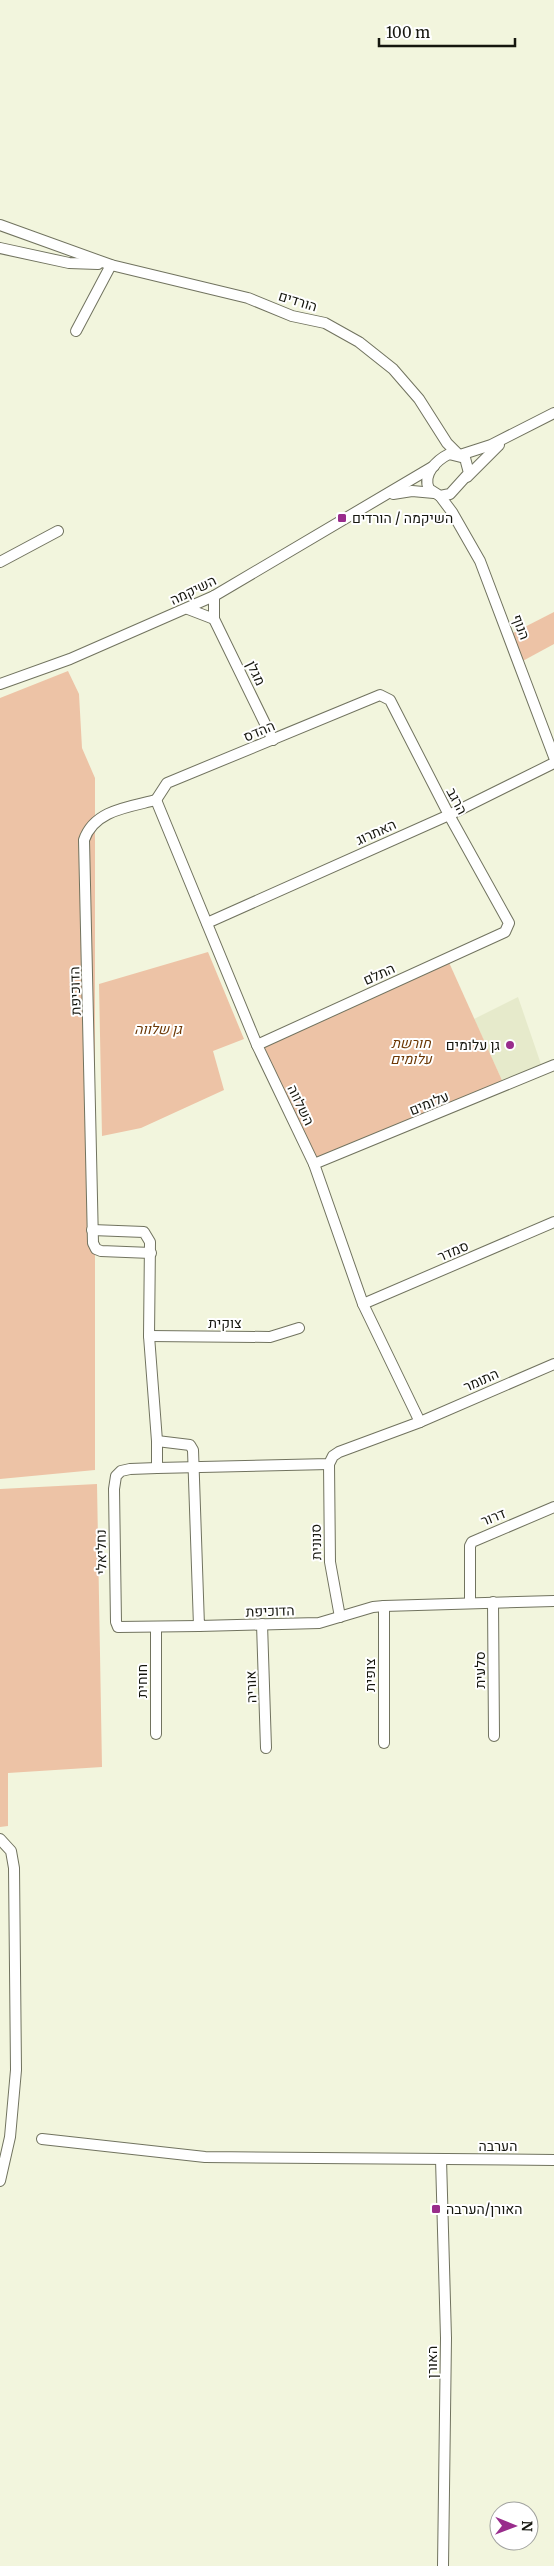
<svg xmlns="http://www.w3.org/2000/svg" width="554" height="2566" viewBox="0 0 554 2566" font-family="Merriweather,Heebo,serif">
<style>
.built{fill:#e6eacb}
.green{fill:#edc3a6}
.lines{fill:none;stroke-linecap:round;stroke-linejoin:round}
.minor-casing{stroke:#71735f;stroke-width:12}
.minor{stroke:#fff;stroke-width:10}
.poi-dot{fill:#992c8c;stroke:#fff;stroke-width:2}
.labels{text-anchor:middle;stroke-width:4;stroke-linejoin:round;paint-order:stroke}
.street-label{font-size:14px;fill:#15160e;stroke:#fff}
.poi-label{font-size:14px;fill:#15160e;stroke:#fff;text-anchor:start}
.park-label{font-size:14px;font-style:italic;fill:#6c3704;stroke:#fff}
</style>
<rect width="100%" height="100%" fill="#f2f5dd"/>
<polygon class="built" points="518,997 543,1070 505,1087 474,1019"/>
<g class="green">
<polygon points="554,612 554,644 519,663 509,635"/>
<polygon points="68,671 79,694 82,748 95,778 95,1470 0,1479 0,698"/>
<polygon points="208,952 244,1039 213,1051 224,1090 141,1128 102,1136 99,984"/>
<polygon points="447,958 505,1087 314,1164 257,1045"/>
<polygon points="97,1484 102,1767 8,1773 8,1826 0,1827 0,1489"/>
</g>
<g class="lines">
<defs>
<g id="minor">
<polyline points="0,225 111,265 248,298 292,316 325,323 359,342 393,369 419,399 447,443 458,454"/>
<polyline points="0,248 69,263 98,264"/>
<polyline points="76,331 111,265"/>
<path d="M449 454 465 458 469 473 450 494 440 496 429 489C422 474 437 460 449 454Z"/>
<polyline points="460,455 491,445 554,413"/>
<polyline points="467,477 499,445"/>
<polyline points="393,494 412,491 434,493"/>
<polyline points="440,496 452,512 480,561 554,757"/>
<polyline points="0,562 58,531"/>
<polyline points="214,596 214,619 273,740"/>
<polyline points="188,609 214,619"/>
<polyline points="0,684 70,659 214,596 434,466"/>
<polyline points="156,800 167,783 380,695 390,700 449,815 509,923 505,932 257,1045"/>
<polyline points="156,800 257,1045 314,1164 363,1304 420,1422"/>
<polyline points="207,923 449,815 554,763"/>
<polyline points="314,1164 554,1065"/>
<polyline points="92,1230 144,1232 150,1242 149,1336 157,1441 157,1468"/>
<path d="M151 1253 101 1251 96 1249 93 1243 84 840C94 810 129 807 156 800"/>
<polyline points="363,1304 554,1222"/>
<polyline points="149,1336 270,1337 299,1328"/>
<polyline points="157,1441 190,1445 193,1450 199,1626 319,1623 373,1607 384,1606 554,1601"/>
<polyline points="329,1464 330,1562 340,1617"/>
<polyline points="470,1602 470,1546 472,1542 554,1507"/>
<polyline points="493,1602 494,1736"/>
<polyline points="384,1606 384,1743"/>
<polyline points="262,1624 266,1748"/>
<polyline points="199,1626 118,1627 116,1622 114,1489 116,1476 121,1471 130,1469 157,1468 329,1464 333,1456 339,1452 420,1422 554,1364"/>
<polyline points="156,1734 156,1628"/>
<polyline points="0,1839 11,1851 14,1868 16,2070 10,2137 0,2181"/>
<polyline points="42,2139 205,2157 554,2160"/>
<polyline points="441,2159 446,2338 443,2566"/>
</g>
</defs>
<use href="#minor" class="minor-casing"/>
<use href="#minor" class="minor"/>
</g>
<g class="poi-dot">
<rect x="337" y="513" width="10" height="10" rx="2.5"/>
<circle cx="510" cy="1045" r="5"/>
<rect x="431" y="2204" width="10" height="10" rx="2.5"/>
</g>
<g class="labels">
<g class="street-label">
<text transform="translate(298 301) rotate(17)" y="5">הורדים</text>
<text transform="translate(193 590) rotate(-26)" y="5">השיקמה</text>
<text transform="translate(521 627) rotate(69)" y="5">הנוף</text>
<text transform="translate(256 673) rotate(64)" y="5">מגלן</text>
<text transform="translate(259 731) rotate(-23)" y="5">ההדס</text>
<text transform="translate(457 801) rotate(62)" y="5">הרגב</text>
<text transform="translate(376 832) rotate(-24)" y="5">האתרוג</text>
<text transform="translate(379 974) rotate(-24)" y="5">התלם</text>
<text transform="translate(75 991) rotate(-92)" y="5">הדוכיפת</text>
<text transform="translate(429 1103) rotate(-22)" y="5">עלומים</text>
<text transform="translate(301 1105) rotate(64)" y="5">השלווה</text>
<text transform="translate(453 1251) rotate(-23)" y="5">סמדר</text>
<text x="225" y="1328">צוקית</text>
<text transform="translate(481 1380) rotate(-24)" y="5">התומר</text>
<text transform="translate(493 1517) rotate(-22)" y="5">דרור</text>
<text transform="translate(316 1542) rotate(-91)" y="5">סנונית</text>
<text transform="translate(101 1552) rotate(-91)" y="5">נחליאלי</text>
<text transform="translate(270 1611) rotate(-2)" y="5">הדוכיפת</text>
<text transform="translate(480 1670) rotate(-90)" y="5">סלעית</text>
<text transform="translate(370 1675) rotate(-90)" y="5">צופית</text>
<text transform="translate(142 1681) rotate(-90)" y="5">חוחית</text>
<text transform="translate(251 1687) rotate(-92)" y="5">אוריה</text>
<text x="498" y="2151">הערבה</text>
<text transform="translate(432 2362) rotate(-90)" y="5">האורן</text>
</g>
<g class="poi-label">
<text x="352" y="523">השיקמה / הורדים</text>
<text x="500" y="1050" text-anchor="end">גן עלומים</text>
<text x="446" y="2214">האורן/הערבה</text>
</g>
<g class="park-label">
<text x="158" y="1034">גן שלווה</text>
<text x="411" y="1048">חורשת<tspan x="411" dy="16">עלומים</tspan></text>
</g>
</g>
<g transform="translate(514 2526) rotate(91)"><circle r="24" fill="#ffffff" stroke="#a1a29f"/>
<path d="M0-4L9 19L0 12L-9 19Z" fill="#992c8c"/>
<text y="-8" font-size="14" font-weight="bold" text-anchor="middle" fill="#15160e">N</text>
</g>
<path d="M379 38v8h136v-8" fill="none" stroke="#15160e" stroke-width="2.5"/>
<text x="386" y="38" font-size="15" fill="#15160e" stroke="#ffffff" stroke-width="4" paint-order="stroke">100 m</text>
</svg>
